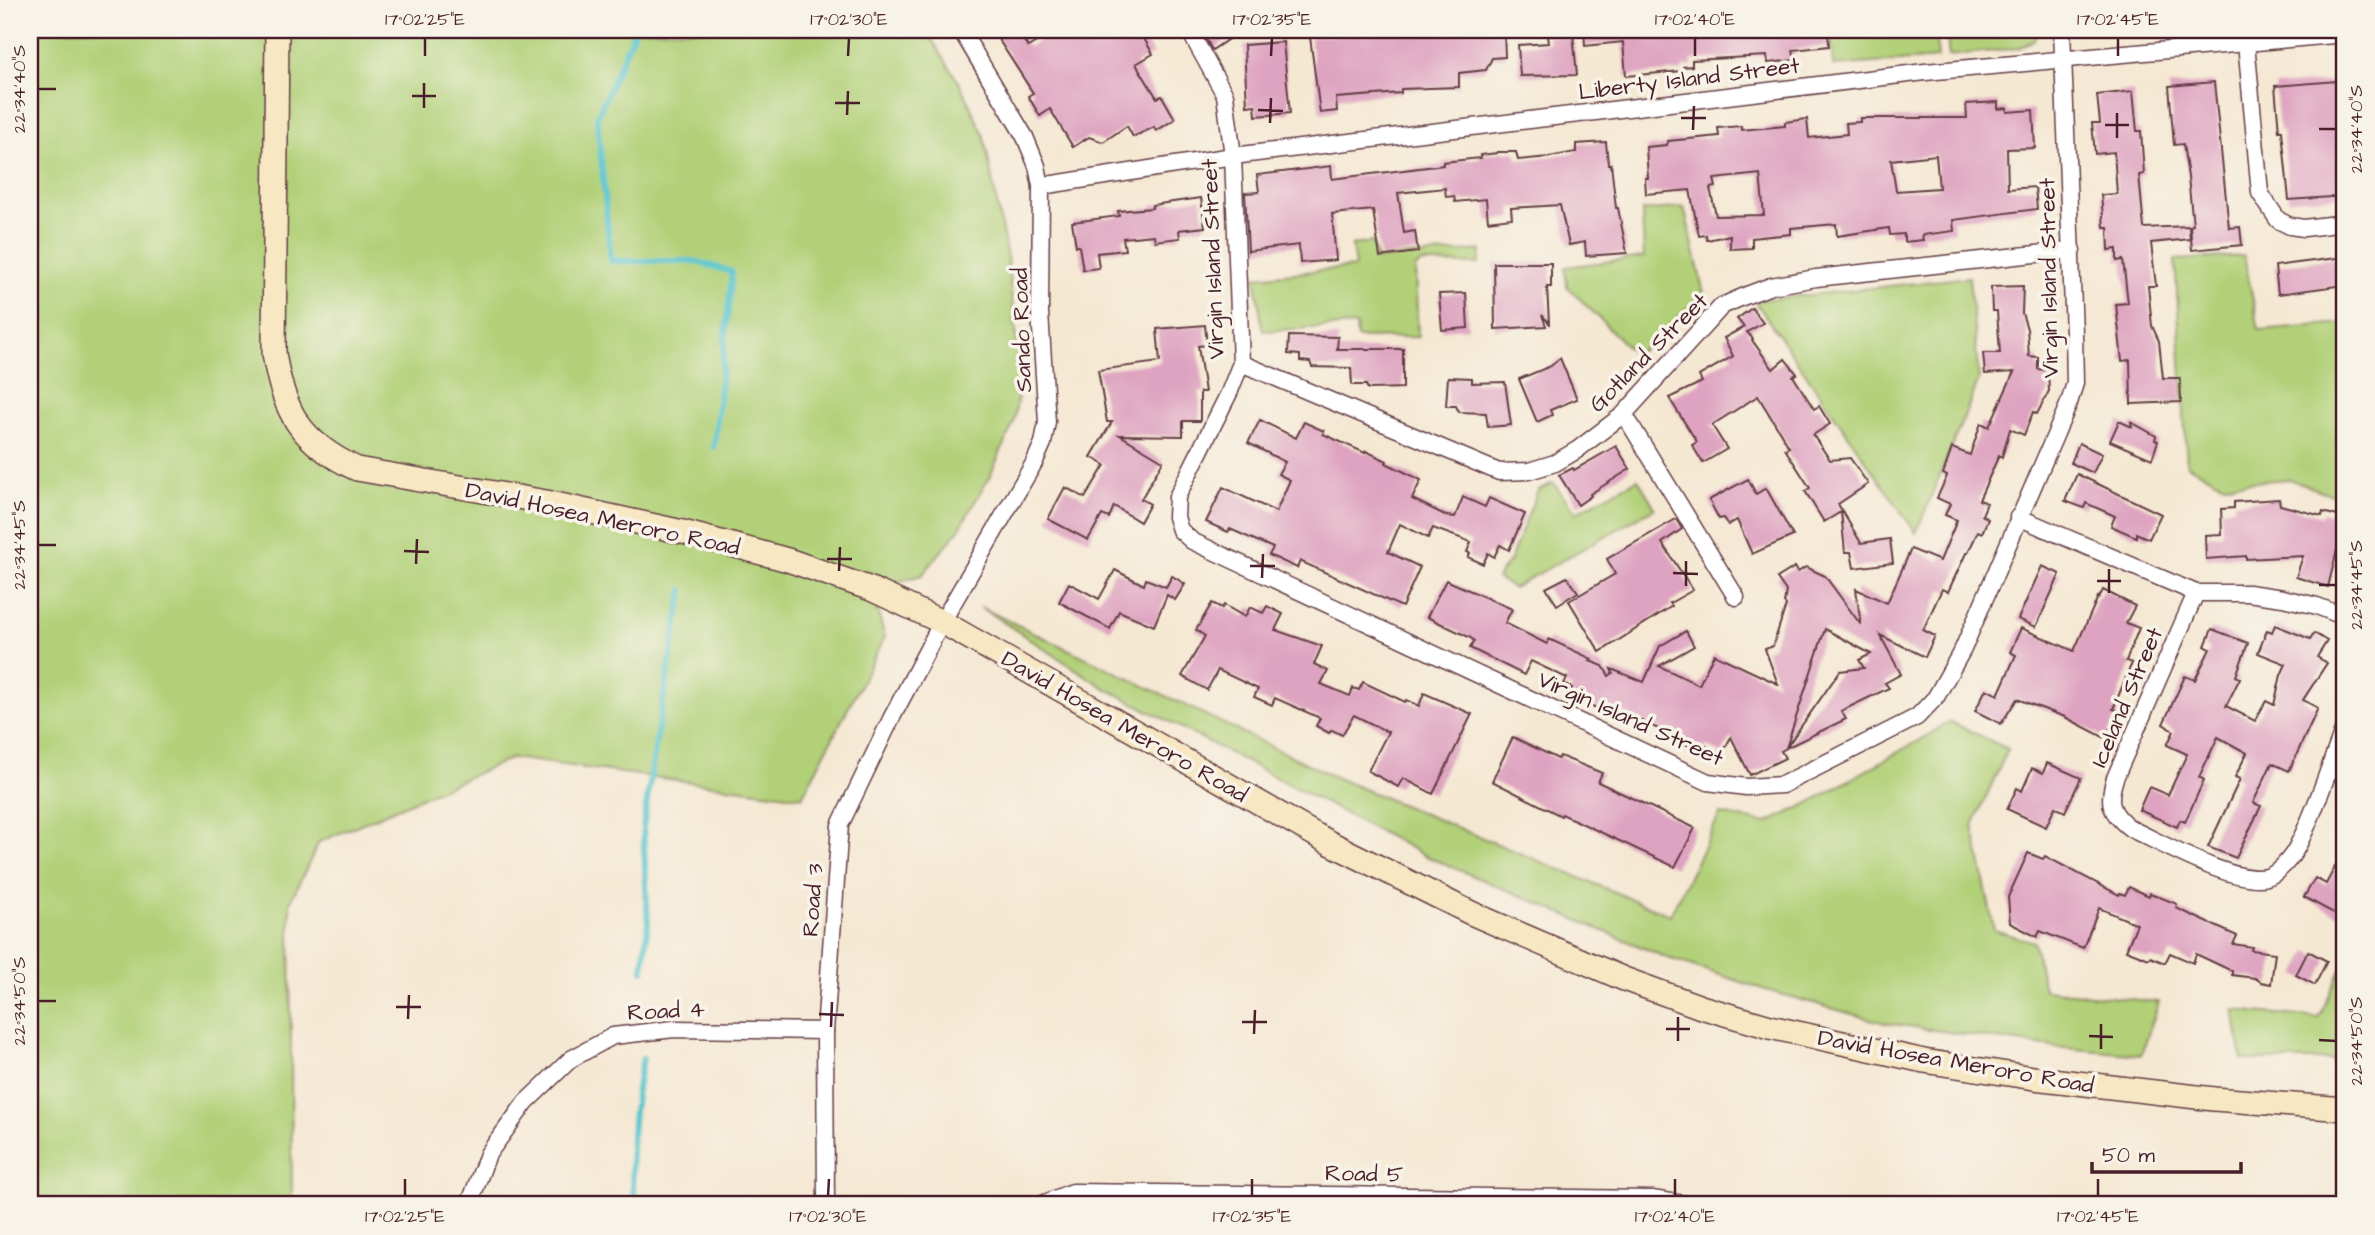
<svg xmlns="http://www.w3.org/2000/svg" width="2375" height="1235" viewBox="0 0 2375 1235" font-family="'Architects Daughter',sans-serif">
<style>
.green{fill:#b1d077;stroke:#7e7851;stroke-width:2}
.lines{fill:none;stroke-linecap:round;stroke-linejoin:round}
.stream{stroke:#58c5cd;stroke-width:6}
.building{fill:#dea3c0;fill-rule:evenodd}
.street-casing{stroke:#643d44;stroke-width:19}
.secondary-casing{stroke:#643d44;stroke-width:26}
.street{stroke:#fff;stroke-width:16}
.secondary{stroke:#f7e8c3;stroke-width:23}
.ticks{fill:none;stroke:#4a1f2b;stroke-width:2.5}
.labels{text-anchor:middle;stroke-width:7;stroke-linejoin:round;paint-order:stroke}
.street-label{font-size:23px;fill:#4a1f2b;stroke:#f7f3e8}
.neatline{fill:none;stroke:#4a1f2b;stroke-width:2.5}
.ticks-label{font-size:18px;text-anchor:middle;fill:#4a1f2b}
</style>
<rect width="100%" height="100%" fill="#f7f3e8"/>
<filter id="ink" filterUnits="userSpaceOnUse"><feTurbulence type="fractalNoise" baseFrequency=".0143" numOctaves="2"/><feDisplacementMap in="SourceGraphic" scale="14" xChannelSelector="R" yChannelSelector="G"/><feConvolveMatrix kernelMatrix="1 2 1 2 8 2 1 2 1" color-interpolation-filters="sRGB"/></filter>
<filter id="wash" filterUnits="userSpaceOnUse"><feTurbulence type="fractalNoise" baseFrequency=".00686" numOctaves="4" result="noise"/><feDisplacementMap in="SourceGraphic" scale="28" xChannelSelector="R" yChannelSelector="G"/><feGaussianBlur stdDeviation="1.57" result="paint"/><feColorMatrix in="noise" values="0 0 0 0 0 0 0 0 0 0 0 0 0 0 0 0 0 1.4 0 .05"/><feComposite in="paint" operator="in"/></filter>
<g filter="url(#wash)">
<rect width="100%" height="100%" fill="#f5e8d3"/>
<g class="green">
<polygon points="30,30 926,30 961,86 984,136 1007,257 1021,373 1014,422 989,478 958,531 922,575 871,589 885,637 802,797 512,758 319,842 290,902 292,1205 30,1205"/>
<polygon points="1831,30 1935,30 1938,58 1833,66"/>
<polygon points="1946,30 2039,30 2039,31 2033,41 2018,48 1949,56"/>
<polygon points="1684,207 1704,294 1636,355 1567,286 1565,267 1644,257 1642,211"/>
<polygon points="1372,242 1377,259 1481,250 1479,264 1421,263 1415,268 1418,337 1357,338 1356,325 1263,331 1255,277 1355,267 1352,245"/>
<polygon points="2244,256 2259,330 2345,323 2345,500 2289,479 2224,484 2187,465 2175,260"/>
<polygon points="1969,277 1979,380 1916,533 1755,301"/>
<polygon points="1638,479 1655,508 1513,588 1497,578 1510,560 1538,490 1553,483 1576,512"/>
<polygon points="980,607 1339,779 1670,915 1720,814 1767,823 1809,803 1951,722 2008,749 1973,825 1994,930 2034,942 2044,990 2159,1002 2141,1055 2053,1047 1885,1023 1769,991 1665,957 1426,856 1105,688"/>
<polygon points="2345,961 2345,1060 2242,1060 2234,1010 2319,1018"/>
</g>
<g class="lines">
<g class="stream">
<polyline points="635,30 597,117 611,261 694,261 732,272 714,447"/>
<polyline points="643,971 648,923 643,828 658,728 683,590"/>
<path d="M636 1205C627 1163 633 1100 643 1058"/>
</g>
</g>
<g id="blocks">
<g class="building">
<polygon points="1008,30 1017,30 1028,47 1057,30 1139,30 1153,54 1136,64 1157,98 1162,96 1175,119 1156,131 1154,127 1133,137 1127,126 1103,142 1089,137 1073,147 1050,109 1040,116 1028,96 1033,93 997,37"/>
<polygon points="1201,30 1242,30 1212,50"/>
<polygon points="1356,30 1504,30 1505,57 1492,58 1486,70 1459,73 1459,87 1401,89 1401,93 1336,98 1337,111 1320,113 1310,37 1356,34"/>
<polygon points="1584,30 1828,30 1829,46 1793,50 1795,60 1768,63 1767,56 1692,60 1692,66 1683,67 1682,71 1626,76 1623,42 1585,46"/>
<polygon points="1573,34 1577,75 1520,76 1518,45 1549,43 1548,36"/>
<polygon points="1283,42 1290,113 1256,116 1255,105 1247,106 1244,45"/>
<polygon points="2337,81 2343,133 2345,132 2345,196 2289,200 2282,131 2279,131 2275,86"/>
<polygon points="2214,82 2229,228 2240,227 2242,245 2192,250 2190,226 2193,225 2188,177 2183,144 2174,145 2169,86"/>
<polygon points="2133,91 2137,131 2141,131 2144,174 2139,175 2144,228 2189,226 2190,239 2151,243 2156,286 2148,286 2152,326 2159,341 2163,378 2180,378 2181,402 2131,404 2130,360 2122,361 2116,304 2128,303 2123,260 2117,261 2117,249 2109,250 2108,227 2104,227 2101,195 2117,194 2114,152 2095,154 2092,123 2100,123 2097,95"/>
<path d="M1998 102V109L2007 108V112L2033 110 2035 148 2007 149 2008 189 2035 187 2037 209 1953 220 1954 231 1922 235 1923 240 1904 242V234L1890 235 1889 228 1837 236 1836 224 1791 228V234L1752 238V248L1730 249V235L1707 240 1706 235 1699 236 1690 190 1646 194 1645 178H1648L1646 147 1667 145 1668 141 1719 136 1718 128 1741 126V130L1785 126V122L1807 119 1809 138 1847 134 1846 123 1860 122V118H1967L1966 104ZM1936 155 1939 188 1896 191 1891 160ZM1760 174 1764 215 1716 216 1710 188 1716 187 1714 179Z"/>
<polygon points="1606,142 1608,164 1611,164 1616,208 1618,208 1627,253 1586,256 1585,242 1569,245 1560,205 1511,208 1512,218 1488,221 1486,199 1455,202 1454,196 1446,197 1445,188 1398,193 1404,233 1415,231 1418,252 1380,257 1373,210 1332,214 1336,260 1300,263 1299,245 1248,251 1245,193 1259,192 1257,175 1331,166 1332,179 1443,165 1443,162 1481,158 1480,155 1497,153 1497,152 1516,152 1518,160 1549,157 1576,152 1576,144"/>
<polygon points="1201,198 1205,227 1179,230 1180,238 1155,241 1154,235 1123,238 1125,250 1097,253 1099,268 1083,270 1079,246 1076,246 1072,222 1119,216 1118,211 1152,208 1152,205"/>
<polygon points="2345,257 2345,285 2278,294 2275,266"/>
<polygon points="1494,263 1551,263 1551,287 1547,287 1549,323 1542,315 1546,326 1495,329"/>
<polygon points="2023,286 2022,313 2027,329 2029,356 2038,357 2038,369 2048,370 2049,391 2037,414 2033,412 2024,435 2010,429 2002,457 1999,455 1979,500 1987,503 1982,515 1988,519 1982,533 1978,531 1968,553 1966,553 1948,592 1942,589 1923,630 1935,636 1925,657 1880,635 1901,674 1885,683 1889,688 1841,711 1846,719 1786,748 1840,671 1864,668 1859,660 1871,654 1825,629 1786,748 1781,751 1785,758 1750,775 1731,737 1722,754 1706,746 1704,752 1666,736 1667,733 1618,710 1616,717 1606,713 1569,694 1572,688 1564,684 1567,678 1531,661 1524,675 1470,648 1474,641 1471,638 1427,617 1446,580 1512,609 1505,623 1547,644 1549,639 1592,659 1590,661 1603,666 1609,676 1613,673 1611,669 1644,682 1660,646 1686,631 1694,646 1659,666 1699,685 1714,654 1778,684 1765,649 1773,646 1786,605 1784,603 1786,591 1777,578 1795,567 1798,572 1806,567 1825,576 1861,625 1856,589 1887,603 1911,549 1940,561 1957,520 1945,515 1950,504 1937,498 1947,476 1943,474 1952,448 1970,455 1981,423 1989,427 2014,372 1985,374 1983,353 2000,353 1997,311 1992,311 1991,287"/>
<polygon points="1466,293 1468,328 1442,330 1439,294"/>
<polygon points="1752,308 1763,323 1747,332 1753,339 1752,340 1773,369 1785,359 1797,374 1793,376 1814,409 1819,406 1830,424 1813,435 1830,460 1850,458 1868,484 1838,504 1861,543 1890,539 1893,563 1854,568 1851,552 1845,552 1841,512 1824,522 1805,491 1810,488 1785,449 1789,447 1758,396 1712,425 1727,449 1703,463 1692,445 1697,442 1669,398 1702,382 1699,376 1733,356 1724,338 1744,327 1737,319"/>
<polygon points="1205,325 1207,345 1198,346 1205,392 1200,392 1200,421 1183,421 1183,436 1120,435 1163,461 1141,499 1150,504 1140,522 1114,506 1109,518 1102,515 1088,540 1048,519 1065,487 1085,498 1105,465 1091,457 1112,422 1107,422 1098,370 1160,362 1157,329"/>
<polygon points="1289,336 1338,337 1337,349 1403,349 1403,388 1368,389 1366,385 1352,385 1351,368 1312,367 1310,362 1300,361 1300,355 1288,354"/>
<polygon points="1560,358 1577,399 1550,410 1552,415 1537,422 1519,379 1551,366"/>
<polygon points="1448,377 1472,378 1472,383 1505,382 1511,425 1488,427 1486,413 1459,412 1456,406 1446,406"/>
<polygon points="1260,420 1296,438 1304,422 1324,431 1323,434 1365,453 1366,451 1387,461 1386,463 1421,480 1412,499 1447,516 1455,517 1463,497 1485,507 1489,498 1525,514 1509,550 1500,545 1494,557 1488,553 1483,564 1468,557 1470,553 1467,552 1471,542 1433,528 1428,538 1400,524 1388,552 1420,567 1402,607 1300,561 1297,568 1269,555 1273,548 1230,529 1228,532 1206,522 1223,487 1276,512 1290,480 1278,474 1285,462 1248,443"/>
<polygon points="2119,421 2132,427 2131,422 2156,436 2155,440 2158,441 2152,459 2110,441"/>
<polygon points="2079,443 2102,454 2093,473 2071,463"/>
<polygon points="1616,446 1630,469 1590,494 1591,496 1578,505 1559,475 1573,468 1574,470"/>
<polygon points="2077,474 2161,514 2149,539 2136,533 2136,537 2111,526 2115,516 2086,503 2084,508 2065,501"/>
<polygon points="1748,479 1756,494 1766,488 1793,536 1752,554 1737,520 1728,525 1723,518 1719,519 1709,500"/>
<polygon points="2279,499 2280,505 2322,516 2323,512 2345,518 2328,587 2296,577 2303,556 2246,559 2246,556 2206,559 2205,535 2222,534 2221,509 2234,508 2234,502"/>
<polygon points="1676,519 1682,529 1662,543 1693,590 1670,603 1672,606 1600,652 1569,601 1615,574 1607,559"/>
<polygon points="2042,566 2060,574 2036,627 2018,619"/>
<polygon points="1115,570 1144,585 1146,579 1166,587 1172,576 1185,584 1175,600 1167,595 1154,626 1119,611 1110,629 1059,602 1069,583 1099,599"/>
<polygon points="1567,577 1578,592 1557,605 1546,588"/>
<polygon points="2103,590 2135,606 2126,623 2139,628 2126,661 2132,663 2113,709 2119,711 2105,738 2065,717 2017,699 2001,724 1975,711 1986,689 1998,695 2016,655 2010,652 2021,628 2074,651 2098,597 2099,598"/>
<polygon points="1212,603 1222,608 1224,605 1245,617 1250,607 1263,613 1267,606 1283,614 1275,630 1322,646 1314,664 1328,671 1321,684 1350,696 1353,688 1359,690 1363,682 1405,702 1406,700 1419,706 1424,693 1472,714 1433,794 1403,778 1398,787 1368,771 1388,732 1354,715 1342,735 1332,730 1329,733 1316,726 1320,718 1275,698 1272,705 1254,697 1258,689 1218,670 1207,690 1182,676 1205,636 1196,630"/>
<polygon points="2275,625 2310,639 2314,633 2327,641 2317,657 2327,663 2303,700 2318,708 2289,771 2272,763 2253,803 2261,806 2236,858 2208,847 2240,779 2235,777 2247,753 2218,737 2199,777 2204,780 2185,822 2180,820 2177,827 2139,810 2149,787 2168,795 2187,754 2167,745 2174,731 2163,724 2185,676 2195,680 2210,649 2205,646 2212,629 2248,643 2236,676 2240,678 2226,706 2255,721 2266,701 2274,705 2281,675 2286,664 2258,653 2267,630 2272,632"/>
<polygon points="1513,737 1558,759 1560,756 1602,773 1598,782 1695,828 1675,867 1562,814 1561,816 1492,781"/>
<polygon points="2047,763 2081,778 2065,812 2055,807 2046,827 2007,809 2017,788 2022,791 2032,768 2043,773"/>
<polygon points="2345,848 2345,899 2337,915 2304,897 2315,878 2326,884"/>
<polygon points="2028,853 2043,859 2045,856 2119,895 2120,893 2125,895 2129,887 2149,896 2150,893 2177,904 2176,908 2237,936 2233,944 2252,947 2251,950 2275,953 2271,984 2261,982 2255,978 2232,975 2232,971 2196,954 2193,963 2170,953 2165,963 2150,957 2149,959 2126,950 2137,924 2099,908 2083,948 2040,931 2037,937 2010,923 2008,897"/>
<polygon points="2308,951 2327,961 2315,985 2296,975"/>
</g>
</g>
</g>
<g filter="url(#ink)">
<use href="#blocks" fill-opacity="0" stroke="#643d44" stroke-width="2"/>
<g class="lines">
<defs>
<g id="street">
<polyline points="1189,30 1225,95 1233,156 1241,363 1229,393 1177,497 1176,517 1180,530 1192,541 1708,782 1746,787 1782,785 1917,717 1936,697 1963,649 2069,403 2075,383 2074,333 2062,30"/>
<polyline points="2246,43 2260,193 2278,220 2290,226 2304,228 2345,223"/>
<polyline points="1041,186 1233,156 1925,72 2345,34"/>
<polyline points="1241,363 1499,472 1529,471 1555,463 1577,450 1624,414 1722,306 1747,295 1771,286 1816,278 2072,250"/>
<polyline points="1624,414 1736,597"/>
<polyline points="2018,517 2196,593 2248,593 2283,598 2317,606 2340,615 2345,620"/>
<path d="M2196 593 2115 778C2107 803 2110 813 2131 829 2162 843 2235 885 2267 877 2278 874 2292 857 2297 847 2316 811 2330 764 2345 726"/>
<polyline points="469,1205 488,1154 526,1102 571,1059 613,1036 674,1029 825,1031"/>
<polyline points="826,1205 825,1031 840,825 891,719 942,622 1034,463 1043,443 1047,422 1040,313 1041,186 1037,166 1025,137 961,30"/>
<polyline points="1040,1205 1072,1192 1652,1199 1689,1205"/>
</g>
<path id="secondary" d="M277 30 274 353C283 412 301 443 357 469L546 502 687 533 788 560 871 589 942 622 1330 843 1471 913 1624 979 1701 1007 1770 1027 1924 1061 2034 1078 2214 1099 2345 1109"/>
</defs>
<use href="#street" class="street-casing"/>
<use href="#secondary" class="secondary-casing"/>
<use href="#street" class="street"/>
<use href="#secondary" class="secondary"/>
</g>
</g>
<path class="ticks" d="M425 56V38M848 56 849 38M1271 56 1272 38M1695 56V38M2118 56V38M38 89H56M412 96H436M835 103H860M424 108V83M1258 110 1283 111M847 115 848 91M1681 118H1706M1270 123 1271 98M2105 125H2129M2319 129H2336M1693 130 1694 106M2117 138V113M38 545H56M404 551 429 552M827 559H852M416 564 417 539M1250 566H1275M839 571 840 547M1673 573 1698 574M1262 578 1263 554M2097 581H2121M2319 585H2336M1686 586V561M2109 593V569M38 1001H56M396 1007H421M819 1014 844 1015M408 1019 409 995M1242 1022H1267M831 1027 832 1002M1666 1029H1690M1254 1034 1255 1010M2089 1036 2113 1037M2319 1040 2336 1041M1678 1041V1017M2101 1049V1024M405 1196V1179M828 1196 829 1179M1252 1196V1179M1675 1196V1179M2098 1196V1179"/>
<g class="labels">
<g class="street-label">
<text transform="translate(1689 78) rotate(-7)" y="8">Liberty Island Street</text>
<text transform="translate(1212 259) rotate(-92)" y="8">Virgin Island Street</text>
<text transform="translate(2048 278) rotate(-91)" y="8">Virgin Island Street</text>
<text transform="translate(1021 330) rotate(-92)" y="8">Sando Road</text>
<text transform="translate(1648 352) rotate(-45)" y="8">Gotland Street</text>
<text transform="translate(603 518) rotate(12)" y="8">David Hosea Meroro Road</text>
<text transform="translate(2126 697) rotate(-67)" y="8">Iceland Street</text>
<text transform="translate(1631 718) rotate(24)" y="8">Virgin Island Street</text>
<text transform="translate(1125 726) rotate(30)" y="8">David Hosea Meroro Road</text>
<text transform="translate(812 900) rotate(-86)" y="8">Road 3</text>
<text transform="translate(666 1010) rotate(-3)" y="8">Road 4</text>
<text transform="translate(1956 1061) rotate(10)" y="8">David Hosea Meroro Road</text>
<text transform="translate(1364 1173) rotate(1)" y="8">Road 5</text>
</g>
</g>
<rect width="2375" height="1235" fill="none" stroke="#f7f3e8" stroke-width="77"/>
<path d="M2092 1162v10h149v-10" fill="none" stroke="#4a1f2b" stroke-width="3.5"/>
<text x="2102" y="1162" font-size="21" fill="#4a1f2b" stroke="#f7f3e8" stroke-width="5" paint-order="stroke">50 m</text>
<rect x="38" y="38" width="2298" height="1158" class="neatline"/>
<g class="ticks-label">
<text x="425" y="25">17°02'25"E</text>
<text x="849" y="25">17°02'30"E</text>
<text x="1272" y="25">17°02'35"E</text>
<text x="1695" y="25">17°02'40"E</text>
<text x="2118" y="25">17°02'45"E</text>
<text transform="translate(19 89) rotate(-90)" y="6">22°34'40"S</text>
<text transform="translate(2356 129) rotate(-90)" y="6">22°34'40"S</text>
<text transform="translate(19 545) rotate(-90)" y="6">22°34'45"S</text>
<text transform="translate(2356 585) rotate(-90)" y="6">22°34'45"S</text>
<text transform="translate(19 1001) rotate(-90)" y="6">22°34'50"S</text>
<text transform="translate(2356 1041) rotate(-90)" y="6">22°34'50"S</text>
<text x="405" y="1222">17°02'25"E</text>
<text x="828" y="1222">17°02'30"E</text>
<text x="1252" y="1222">17°02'35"E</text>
<text x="1675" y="1222">17°02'40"E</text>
<text x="2098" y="1222">17°02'45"E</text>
</g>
</svg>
